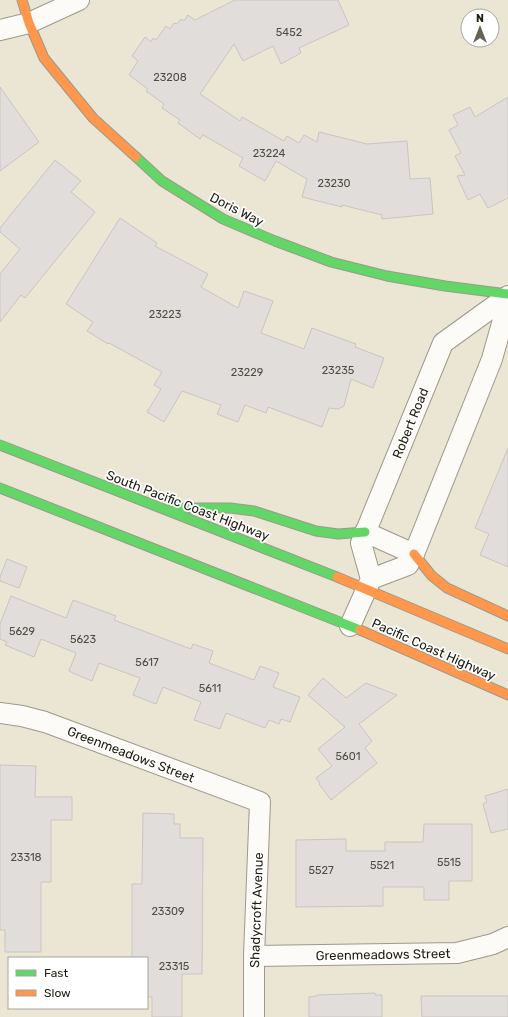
<svg xmlns="http://www.w3.org/2000/svg" width="508" height="1017" viewBox="0 0 508 1017" font-family="Rubik,sans-serif">
<style>
.building{fill:#e1dddb;stroke:#c8c5c2}
.lines{fill:none;stroke-linecap:round;stroke-linejoin:round}
.street-casing{stroke:#9c998b;stroke-width:22}
.fast-casing{stroke:#9c998b;stroke-width:11}
.slow-casing{stroke:#9c998b;stroke-width:11}
.street{stroke:#fcfbf8;stroke-width:20}
.fast{stroke:#63d668;stroke-width:9}
.slow{stroke:#ff974d;stroke-width:9}
.labels{text-anchor:middle;stroke-width:3.5;stroke-linejoin:round;paint-order:stroke}
.number-label{font-size:11px;fill:#504c43}
.street-label{font-size:13px;fill:#1f1c10;stroke:#fff}
</style>
<rect width="100%" height="100%" fill="#eae6d3"/>
<g class="building">
<polygon points="235,0 338,0 349,25 299,48 301,53 281,64 273,46 243,61 234,44 200,94 240,121 242,117 284,141 287,136 299,143 304,135 317,142 319,132 367,144 407,141 410,179 430,178 433,214 382,219 382,215 342,205 342,207 302,197 307,179 276,161 265,181 239,166 243,158 203,135 200,139 178,123 180,120 162,108 164,104 146,91 148,89 129,75 138,61 132,56 145,37 151,42 153,38 156,40 166,26 170,29 174,23 177,24 181,19 184,21 188,15 195,20"/>
<polygon points="0,87 39,142 0,171"/>
<polygon points="508,97 508,198 488,208 480,194 468,200 457,176 465,175 455,156 461,153 449,130 458,125 453,115 470,107 475,117"/>
<polygon points="55,160 81,181 71,192 95,212 25,298 21,295 0,322 0,274 20,249 0,232 0,228"/>
<polygon points="120,218 157,243 155,246 208,274 201,287 238,308 244,291 273,301 261,333 304,349 312,328 356,344 355,347 384,358 373,388 351,379 344,406 338,409 329,408 322,427 268,407 266,413 245,405 238,422 217,414 221,405 182,391 164,422 147,412 161,389 154,385 162,372 109,343 108,344 87,331 93,322 66,304"/>
<polygon points="508,448 508,567 480,555 489,534 475,528"/>
<polygon points="7,559 27,567 19,588 0,581 0,577"/>
<polygon points="11,596 66,618 73,600 116,616 114,620 191,649 193,644 213,651 209,663 254,680 260,666 279,673 273,687 300,697 290,722 281,719 279,724 269,720 265,728 226,713 220,729 194,720 201,702 163,687 156,704 133,695 140,678 99,663 92,681 75,674 69,671 76,653 41,639 34,657 5,645 7,642 0,639 0,624"/>
<polygon points="323,678 346,698 366,683 397,695 359,724 372,741 365,748 377,763 331,800 319,784 320,783 316,778 332,766 318,749 345,727 308,695"/>
<polygon points="0,765 36,766 35,797 72,797 72,820 51,820 51,882 41,882 41,952 5,952 5,930 0,930"/>
<polygon points="508,789 508,829 491,833 483,804 487,802 485,796"/>
<polygon points="143,813 174,814 174,824 180,824 180,838 203,838 202,974 182,974 182,1017 152,1017 152,997 147,997 147,958 132,958 132,884 142,884"/>
<polygon points="424,824 472,824 472,881 449,881 449,900 424,900 424,887 383,887 383,906 296,907 296,840 346,839 346,851 385,851 385,842 423,842"/>
<polygon points="375,993 375,995 382,995 382,1017 309,1017 309,997 317,996 317,995"/>
<polygon points="421,996 508,996 508,1017 422,1017"/>
</g>
<g class="lines">
<defs>
<g id="street">
<polyline points="0,30 29,23 79,0"/>
<polyline points="365,532 414,554"/>
<polyline points="371,579 408,565 414,554 492,359 508,302"/>
<polyline points="350,626 371,579 361,543 443,343 508,296"/>
<polyline points="0,713 22,716 45,722 260,802 254,956 254,1017"/>
<polyline points="254,956 457,953 493,944 508,937"/>
</g>
<g id="fast">
<polyline points="136,157 162,181 223,219 275,241 331,262 387,276 445,286 508,294"/>
<polyline points="0,445 337,577"/>
<polyline points="0,488 360,630"/>
<polyline points="172,508 230,508 254,511 316,531 338,534 365,532"/>
</g>
<g id="slow">
<polyline points="22,0 29,23 44,58 93,118 136,157"/>
<polyline points="414,554 432,576 447,588 508,616"/>
<polyline points="337,577 508,649"/>
<polyline points="360,630 508,695"/>
</g>
</defs>
<use href="#street" class="street-casing"/>
<use href="#fast" class="fast-casing"/>
<use href="#slow" class="slow-casing"/>
<use href="#street" class="street"/>
<use href="#fast" class="fast"/>
<use href="#slow" class="slow"/>
</g>
<g class="labels">
<g class="number-label">
<text x="289" y="36">5452</text>
<text x="170" y="81">23208</text>
<text x="269" y="157">23224</text>
<text x="334" y="187">23230</text>
<text x="165" y="318">23223</text>
<text x="338" y="374">23235</text>
<text x="247" y="376">23229</text>
<text x="22" y="635">5629</text>
<text x="83" y="643">5623</text>
<text x="147" y="666">5617</text>
<text x="210" y="692">5611</text>
<text x="348" y="760">5601</text>
<text x="26" y="861">23318</text>
<text x="449" y="866">5515</text>
<text x="382" y="869">5521</text>
<text x="321" y="874">5527</text>
<text x="168" y="915">23309</text>
<text x="174" y="970">23315</text>
</g>
<g class="street-label">
<text transform="translate(237 209) rotate(27)" y="5">Doris Way</text>
<text transform="translate(410 423) rotate(-68)" y="5">Robert Road</text>
<text transform="translate(188 505) rotate(21)" y="5">South Pacific Coast Highway</text>
<text transform="translate(434 649) rotate(24)" y="5">Pacific Coast Highway</text>
<text transform="translate(131 754) rotate(21)" y="5">Greenmeadows Street</text>
<text transform="translate(256 910) rotate(-88)" y="5">Shadycroft Avenue</text>
<text transform="translate(383 954) rotate(-1)" y="5">Greenmeadows Street</text>
</g>
</g>
<rect x="8" y="957" width="140" height="52" fill="#ffffff" stroke="#a5a49f"/>
<rect x="16" y="970" width="20" height="6" fill="#63d668" stroke="#a5a49f"/>
<text x="44" y="977" font-size="12" fill="#1f1c10">Fast</text>
<rect x="16" y="990" width="20" height="6" fill="#ff974d" stroke="#a5a49f"/>
<text x="44" y="997" font-size="12" fill="#1f1c10">Slow</text>
<g transform="translate(480 28)"><circle r="19" fill="#ffffff" stroke="#a5a49f"/>
<path d="M0-3L7 15L0 10L-7 15Z" fill="#666354"/>
<text y="-6" font-size="11" font-weight="bold" text-anchor="middle" fill="#1f1c10">N</text>
</g>
</svg>
